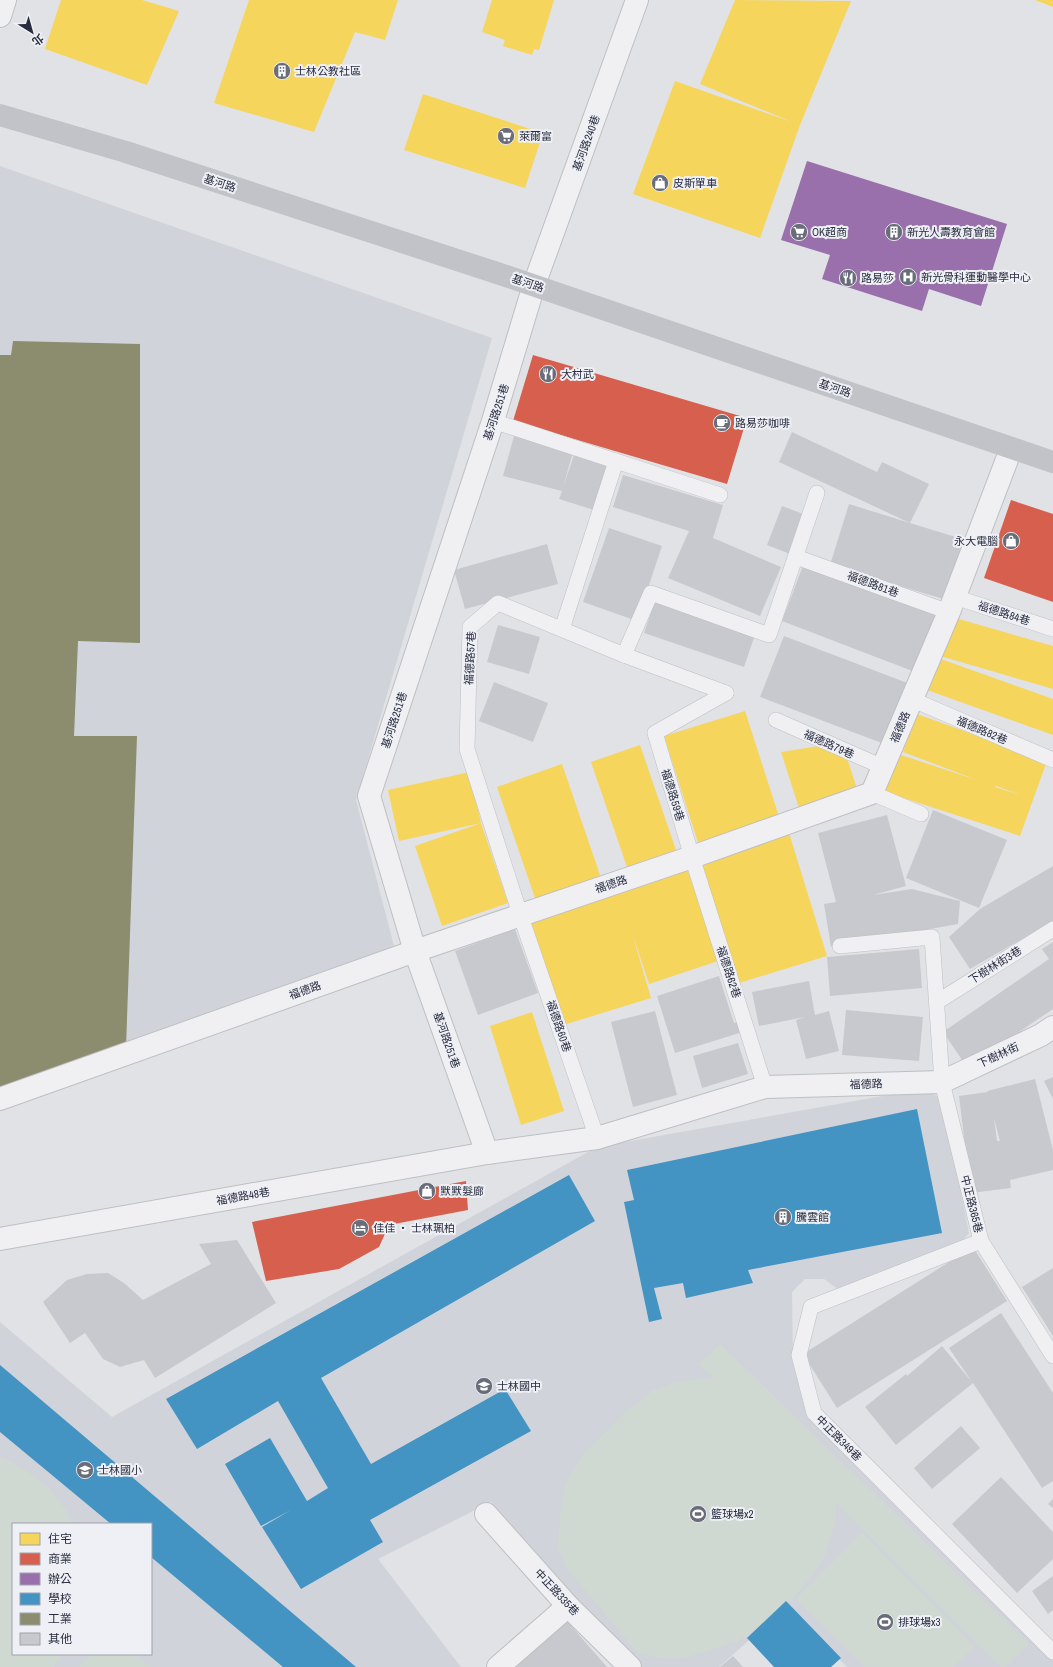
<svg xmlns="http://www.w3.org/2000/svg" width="1053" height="1667" viewBox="0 0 1053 1667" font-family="'Archivo Narrow','Noto Sans TC',sans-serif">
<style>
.built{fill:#d1d3da;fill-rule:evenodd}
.green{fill:#cfd9d1}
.homes{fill:#f6d55c;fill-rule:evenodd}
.shops{fill:#d6604d}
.offices{fill:#9970ab}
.schools{fill:#4393c3}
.industry{fill:#8c8c6e}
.building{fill:#c8c9ce;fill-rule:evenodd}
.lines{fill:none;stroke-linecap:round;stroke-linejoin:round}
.lane-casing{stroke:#bebfc3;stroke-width:16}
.street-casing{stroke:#bebfc3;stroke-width:24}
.lane{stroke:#f0f0f2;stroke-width:15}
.street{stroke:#f0f0f2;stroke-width:22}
.secondary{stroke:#c2c3c8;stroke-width:22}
.labels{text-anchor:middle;stroke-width:4;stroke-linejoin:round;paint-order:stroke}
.poi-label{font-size:11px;fill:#282c3e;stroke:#eef0f5;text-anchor:start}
.street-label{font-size:11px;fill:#282c3e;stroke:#eef0f5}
</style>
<rect width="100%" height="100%" fill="#e1e2e6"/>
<g class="built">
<polygon points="0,166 492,338 356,800 394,946 0,1087"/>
<path d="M922 1089 942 1098 969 1233 960 1244 839 1290 824 1279H805L792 1292 793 1360 811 1413 1053 1659V1667H847L786 1607 719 1667H638L491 1502 378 1559 461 1667H0V1322L112 1417 597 1147ZM13 1524H151V1654H13Z"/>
</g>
<g class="green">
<polygon points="720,1344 1029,1644 1006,1667 1001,1667 836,1502 836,1519 824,1557 811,1577 792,1599 756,1629 738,1641 690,1656 669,1659 638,1653 567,1568 558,1548 560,1516 566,1484 580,1458 631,1408 652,1391 675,1383 696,1379 715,1379 699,1364"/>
<path d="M0 1457C32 1471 59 1492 73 1524H13V1654H63L54 1667H0Z"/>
<polygon points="862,1533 974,1646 953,1667 864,1667 796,1599"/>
<polygon points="90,1654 134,1654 150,1667 80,1667"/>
</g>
<g class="homes">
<polygon points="61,0 142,0 179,11 147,85 45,49"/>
<polygon points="249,0 398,0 385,40 355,32 314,132 214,103"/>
<polygon points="492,0 554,0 539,50 534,49 532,55 503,46 505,40 482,32"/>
<polygon points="735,0 851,1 800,125 760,238 633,194 675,81 792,122 700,84"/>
<polygon points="1035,0 1053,0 1053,7"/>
<polygon points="423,94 543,133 525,188 404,150"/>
<polygon points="952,617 1053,646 1053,689 940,656"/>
<polygon points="938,658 1053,699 1053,735 927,690"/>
<polygon points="745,711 782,826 701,852 664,736"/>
<path d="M917 714 1047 761 1020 836 882 791 895 753 977 780 903 752ZM996 786 1018 794H1017L995 787Z"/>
<polygon points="640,745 676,850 627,867 591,762"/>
<polygon points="825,745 848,761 859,795 801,814 781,752"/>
<polygon points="562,764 601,878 536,901 497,787"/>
<polygon points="470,772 481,823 508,903 442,926 415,846 481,823 399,841 388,790"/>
<polygon points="789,833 827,956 739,983 701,861"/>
<polygon points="686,865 718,961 649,984 632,933 651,998 560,1026 526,915"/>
<polygon points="532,1012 564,1111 521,1125 490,1026"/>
</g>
<g class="shops">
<polygon points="533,355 747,418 727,484 513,421"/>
<polygon points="1011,500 1053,514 1053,602 984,578"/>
<polygon points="466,1181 468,1210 389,1225 379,1247 339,1269 266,1281 252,1222"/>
</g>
<polygon class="offices" points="807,161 1007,224 981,306 929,289 922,311 822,279 830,255 781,240"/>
<g class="schools">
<polygon points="917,1109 942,1233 748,1270 753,1283 686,1298 683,1283 654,1288 662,1319 649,1322 624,1202 634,1200 627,1170"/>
<polygon points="569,1175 595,1221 321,1378 371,1464 505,1389 531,1431 370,1520 383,1542 301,1589 262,1527 291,1510 261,1526 225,1464 270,1438 307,1501 328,1488 278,1401 197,1449 166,1399"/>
<polygon points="0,1365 356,1667 283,1667 151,1557 151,1524 111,1524 0,1432"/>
<polygon points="786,1601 841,1658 831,1667 774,1667 747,1638"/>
</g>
<polygon class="industry" points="13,341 140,344 140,643 78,641 74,736 137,736 126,1047 0,1091 0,355 11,355"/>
<g class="building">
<polygon points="792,432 877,472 882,462 929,484 910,523 969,541 950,601 830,565 849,504 910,523 779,462"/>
<polygon points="514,436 573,452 563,487 574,455 609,467 594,510 559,499 562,491 503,476"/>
<polygon points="623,475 723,505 713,538 781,567 760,616 668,578 689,531 613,507"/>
<polygon points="782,506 806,515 790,554 767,545"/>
<polygon points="609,528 662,546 637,621 583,602"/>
<polygon points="547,544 558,584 465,609 454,570"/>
<polygon points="804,563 937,614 915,672 782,621"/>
<polygon points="656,598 756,632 744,667 644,633"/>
<polygon points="498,625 540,637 529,674 487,662"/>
<polygon points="784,636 910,684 887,745 760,697"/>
<polygon points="494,682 548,703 533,742 479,721"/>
<polygon points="933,810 1007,840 979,908 906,878"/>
<polygon points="887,815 906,886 873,895 912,889 960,901 958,924 831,947 824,904 836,902 818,833"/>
<polygon points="1053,866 1053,921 970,969 949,937 980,909"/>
<polygon points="515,929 538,993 478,1015 455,951"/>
<polygon points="1053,942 1053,1009 967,1067 943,1032 1049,959 1042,949"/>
<polygon points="919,949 922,988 830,996 827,957"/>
<polygon points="719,976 734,1023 742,1021 746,1031 675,1053 657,996"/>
<polygon points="809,981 815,1015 829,1011 839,1051 806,1059 796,1020 805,1017 759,1026 752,992"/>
<polygon points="846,1010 923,1017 919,1061 842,1055"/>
<polygon points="655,1011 677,1095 633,1107 611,1022"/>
<polygon points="738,1043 748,1074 702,1088 693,1056"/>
<polygon points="1053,1077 1053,1099 1044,1081"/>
<path d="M1035 1079 1053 1150V1170L1010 1180 1011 1188 971 1193 959 1096 988 1092 987 1091ZM994 1118 1000 1141H997Z"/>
<polygon points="237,1240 276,1303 155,1378 144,1360 120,1367 103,1359 85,1333 70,1343 43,1302 67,1280 87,1274 108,1273 124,1283 143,1300 211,1264 199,1244"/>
<polygon points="973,1247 1007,1301 837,1408 803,1354"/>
<polygon points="1053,1268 1053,1336 1022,1287"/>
<polygon points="1001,1313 1053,1393 1053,1481 1042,1488 973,1383 896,1445 865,1407 906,1374 907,1376 942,1346 972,1382 949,1348"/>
<polygon points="961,1426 980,1448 932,1489 914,1468"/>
<polygon points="1001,1477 1053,1532 1053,1559 1017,1593 952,1524"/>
<polygon points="1053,1499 1053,1508 1048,1504"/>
<polygon points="1053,1576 1053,1610 1048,1614 1032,1591"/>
<polygon points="566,1620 607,1667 513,1667"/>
<polygon points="733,1656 743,1667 720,1667"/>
</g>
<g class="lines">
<defs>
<g id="lane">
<polyline points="493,421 720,495"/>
<polyline points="796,557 949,612"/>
<polyline points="955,597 1053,629"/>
<polyline points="562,629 616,461"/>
<polyline points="624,655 651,593 769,635 817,493"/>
<polyline points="726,693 655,733 692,857 765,1087"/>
<polyline points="911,699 1053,760"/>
<polyline points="776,720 883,767"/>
<polyline points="872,793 921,814"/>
<polyline points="840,946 932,937 942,1082 981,1241 1053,1356"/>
<polyline points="937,1002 1053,929"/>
<polyline points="597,1138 520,914 467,749 470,627 498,603 624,655 726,693"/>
<polyline points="981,1241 811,1307 799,1355 814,1413 1053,1652"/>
</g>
<g id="street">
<polyline points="0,16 5,0"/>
<polyline points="0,1099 415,951 692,857 872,793 949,612 1011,449"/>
<polyline points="487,1153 415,951 369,796 493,421 534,285 637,0"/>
<polyline points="0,1239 487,1153 597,1138 765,1087 942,1082 1041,1035 1053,1027"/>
<polyline points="486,1514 568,1606 630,1667"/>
<polyline points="498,1667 568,1606"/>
</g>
</defs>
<use href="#lane" class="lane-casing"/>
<use href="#street" class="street-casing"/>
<use href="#lane" class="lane"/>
<use href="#street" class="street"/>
<polyline class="secondary" points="0,115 126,152 497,273 1053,462"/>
</g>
<defs>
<symbol id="building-disc" viewBox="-11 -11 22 22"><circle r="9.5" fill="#696c79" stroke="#eef0f5"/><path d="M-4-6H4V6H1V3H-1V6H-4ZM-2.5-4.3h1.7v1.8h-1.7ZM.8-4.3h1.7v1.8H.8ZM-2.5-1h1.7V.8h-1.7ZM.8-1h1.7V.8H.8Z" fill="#fff"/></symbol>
<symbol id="supermarket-disc" viewBox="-11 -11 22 22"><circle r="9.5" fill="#696c79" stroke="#eef0f5"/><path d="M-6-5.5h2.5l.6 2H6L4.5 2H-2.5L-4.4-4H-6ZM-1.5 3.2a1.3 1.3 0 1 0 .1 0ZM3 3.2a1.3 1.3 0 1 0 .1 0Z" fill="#fff"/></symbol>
<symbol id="shop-disc" viewBox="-11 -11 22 22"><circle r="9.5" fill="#696c79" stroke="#eef0f5"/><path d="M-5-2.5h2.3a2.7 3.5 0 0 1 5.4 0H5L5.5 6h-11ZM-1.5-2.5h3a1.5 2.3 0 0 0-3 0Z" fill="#fff"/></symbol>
<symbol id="hospital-disc" viewBox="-11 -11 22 22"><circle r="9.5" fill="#696c79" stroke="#eef0f5"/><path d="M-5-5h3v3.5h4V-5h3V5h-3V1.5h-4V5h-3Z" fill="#fff"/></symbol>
<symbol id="restaurant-disc" viewBox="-11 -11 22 22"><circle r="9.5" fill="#696c79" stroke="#eef0f5"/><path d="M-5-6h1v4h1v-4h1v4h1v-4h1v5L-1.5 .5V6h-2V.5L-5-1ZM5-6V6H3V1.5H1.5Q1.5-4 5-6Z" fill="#fff"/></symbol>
<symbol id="cafe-disc" viewBox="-11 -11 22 22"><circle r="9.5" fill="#696c79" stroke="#eef0f5"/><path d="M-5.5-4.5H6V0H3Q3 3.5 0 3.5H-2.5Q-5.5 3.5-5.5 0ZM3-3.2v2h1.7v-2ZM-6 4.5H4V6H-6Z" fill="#fff"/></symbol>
<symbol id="hotel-disc" viewBox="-11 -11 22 22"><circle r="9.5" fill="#696c79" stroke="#eef0f5"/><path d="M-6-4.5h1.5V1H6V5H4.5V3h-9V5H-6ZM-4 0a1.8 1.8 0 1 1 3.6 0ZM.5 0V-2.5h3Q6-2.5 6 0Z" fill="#fff"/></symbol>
<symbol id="school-disc" viewBox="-11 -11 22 22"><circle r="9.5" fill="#696c79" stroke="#eef0f5"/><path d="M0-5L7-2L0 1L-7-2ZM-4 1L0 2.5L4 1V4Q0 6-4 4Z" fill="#fff"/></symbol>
<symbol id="stadium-disc" viewBox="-11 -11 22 22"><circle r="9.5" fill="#696c79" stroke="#eef0f5"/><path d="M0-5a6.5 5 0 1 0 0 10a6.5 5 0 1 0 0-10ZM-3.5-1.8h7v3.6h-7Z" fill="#fff"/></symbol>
</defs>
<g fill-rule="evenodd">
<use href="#building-disc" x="272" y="61" width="20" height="20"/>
<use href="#supermarket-disc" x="496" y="126" width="20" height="20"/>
<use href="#shop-disc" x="650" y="173" width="20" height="20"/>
<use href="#supermarket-disc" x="789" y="222" width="20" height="20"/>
<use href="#building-disc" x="884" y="222" width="20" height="20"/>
<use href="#hospital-disc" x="898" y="267" width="20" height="20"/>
<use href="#restaurant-disc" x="838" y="268" width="20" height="20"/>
<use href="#restaurant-disc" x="538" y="364" width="20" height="20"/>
<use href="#cafe-disc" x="712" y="413" width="20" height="20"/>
<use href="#shop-disc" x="1001" y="531" width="20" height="20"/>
<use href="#shop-disc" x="417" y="1181" width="20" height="20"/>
<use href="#building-disc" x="773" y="1207" width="20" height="20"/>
<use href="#hotel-disc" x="350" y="1218" width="20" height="20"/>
<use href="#school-disc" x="474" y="1376" width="20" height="20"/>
<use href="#school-disc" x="75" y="1460" width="20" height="20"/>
<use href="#stadium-disc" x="688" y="1504" width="20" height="20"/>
<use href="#stadium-disc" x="875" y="1612" width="20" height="20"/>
</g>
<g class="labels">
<g class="poi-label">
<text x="295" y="75">士林公教社區</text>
<text x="519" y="140">萊爾富</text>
<text x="673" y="187">皮斯單車</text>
<text x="812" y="236">OK超商</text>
<text x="907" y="236">新光人壽教育會館</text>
<text x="921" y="281">新光骨科運動醫學中心</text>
<text x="861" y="282">路易莎</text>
<text x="561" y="378">大村武</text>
<text x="735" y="427">路易莎咖啡</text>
<text x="998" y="545" text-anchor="end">永大電腦</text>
<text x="440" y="1195">默默髮廊</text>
<text x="796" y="1221">騰雲館</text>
<text x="373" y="1232">佳佳 ‧ 士林珮柏</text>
<text x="497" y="1390">士林國中</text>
<text x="98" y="1474">士林國小</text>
<text x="711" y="1518">籃球場x2</text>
<text x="898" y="1626">排球場x3</text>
</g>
<g class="street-label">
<text transform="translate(586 143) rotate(-70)" y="4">基河路240巷</text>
<text transform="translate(220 183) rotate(18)" y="4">基河路</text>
<text transform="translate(528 283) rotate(19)" y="4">基河路</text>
<text transform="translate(835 388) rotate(19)" y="4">基河路</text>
<text transform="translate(496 412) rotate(-72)" y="4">基河路251巷</text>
<text transform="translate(873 584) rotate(20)" y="4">福德路81巷</text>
<text transform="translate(1004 613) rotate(18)" y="4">福德路84巷</text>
<text transform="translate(470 658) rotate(-87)" y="4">福德路57巷</text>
<text transform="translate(394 720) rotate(-72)" y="4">基河路251巷</text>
<text transform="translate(900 727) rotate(-67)" y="4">福德路</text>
<text transform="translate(982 730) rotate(23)" y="4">福德路82巷</text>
<text transform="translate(829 744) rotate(24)" y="4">福德路79巷</text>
<text transform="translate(673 795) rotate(73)" y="4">福德路59巷</text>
<text transform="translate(611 884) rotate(-18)" y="4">福德路</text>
<text transform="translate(995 965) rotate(-32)" y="4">下樹林街3巷</text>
<text transform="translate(729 972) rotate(72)" y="4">福德路62巷</text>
<text transform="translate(305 990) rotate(-20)" y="4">福德路</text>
<text transform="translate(559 1026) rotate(71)" y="4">福德路60巷</text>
<text transform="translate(447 1040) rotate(71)" y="4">基河路251巷</text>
<text transform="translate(998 1055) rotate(-25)" y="4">下樹林街</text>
<text transform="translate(866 1084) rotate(-2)" y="4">福德路</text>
<text transform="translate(243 1196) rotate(-10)" y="4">福德路48巷</text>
<text transform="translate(972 1204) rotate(76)" y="4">中正路365巷</text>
<text transform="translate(839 1438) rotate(45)" y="4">中正路349巷</text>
<text transform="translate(557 1592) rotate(47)" y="4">中正路335巷</text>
</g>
</g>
<rect x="12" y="1523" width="140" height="132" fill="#eef0f5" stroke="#9fa2ac"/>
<rect x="20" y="1533" width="20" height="12" fill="#f6d55c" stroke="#9fa2ac"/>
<text x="48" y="1543" font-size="12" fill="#282c3e">住宅</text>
<rect x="20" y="1553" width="20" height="12" fill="#d6604d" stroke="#9fa2ac"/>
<text x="48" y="1563" font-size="12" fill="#282c3e">商業</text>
<rect x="20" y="1573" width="20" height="12" fill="#9970ab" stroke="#9fa2ac"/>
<text x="48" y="1583" font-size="12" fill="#282c3e">辦公</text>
<rect x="20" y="1593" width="20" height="12" fill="#4393c3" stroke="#9fa2ac"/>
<text x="48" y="1603" font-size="12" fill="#282c3e">學校</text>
<rect x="20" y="1613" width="20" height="12" fill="#8c8c6e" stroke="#9fa2ac"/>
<text x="48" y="1623" font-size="12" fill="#282c3e">工業</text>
<rect x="20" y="1633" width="20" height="12" fill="#c8c9ce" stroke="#9fa2ac"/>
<text x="48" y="1643" font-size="12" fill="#282c3e">其他</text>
<g transform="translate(32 32) rotate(143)" stroke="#eef0f5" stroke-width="3" paint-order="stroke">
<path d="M0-3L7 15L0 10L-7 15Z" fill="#282c3e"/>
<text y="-6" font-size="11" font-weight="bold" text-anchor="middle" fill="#282c3e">北</text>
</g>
</svg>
